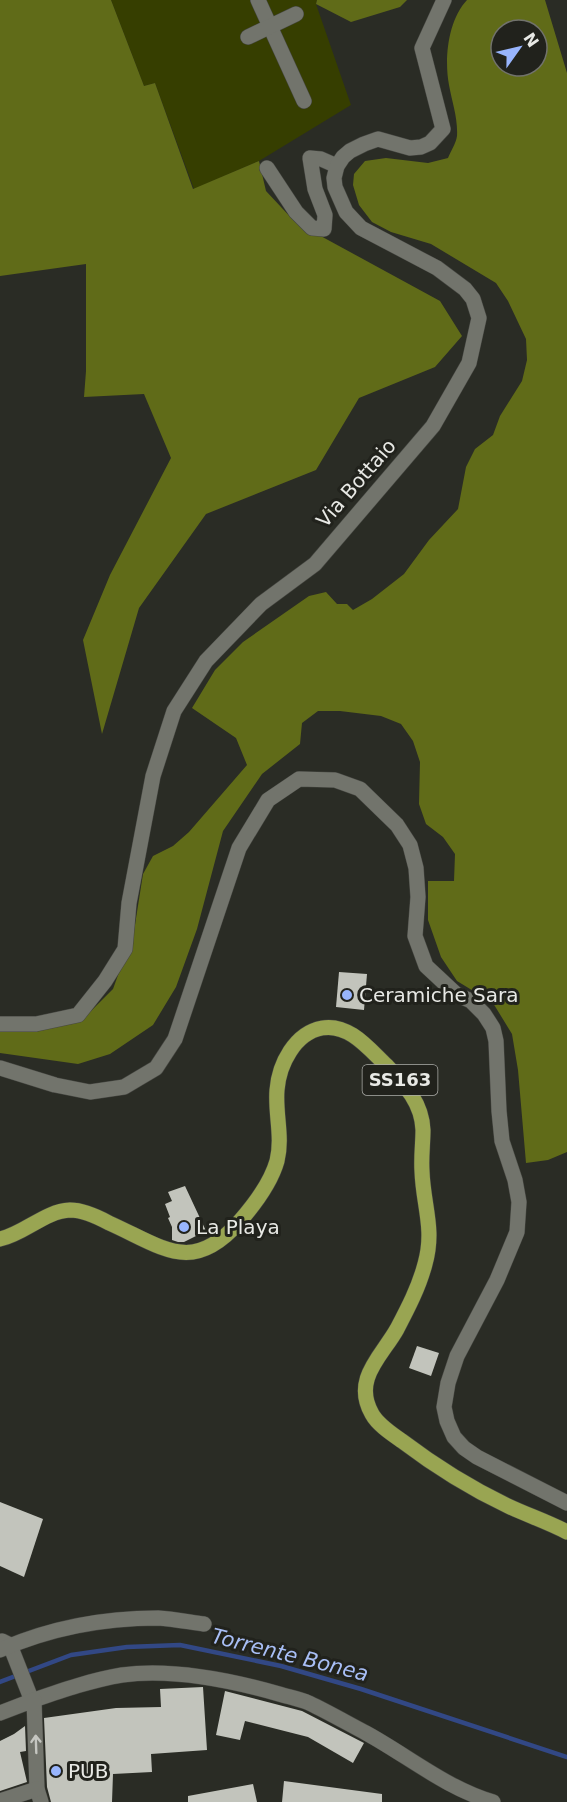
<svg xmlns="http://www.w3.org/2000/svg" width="567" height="1802" viewBox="0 0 567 1802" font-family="'DejaVu Sans',sans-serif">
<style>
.green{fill:#363e00}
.forest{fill:#606b18;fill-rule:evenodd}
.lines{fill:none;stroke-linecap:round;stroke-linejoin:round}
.stream{stroke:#324885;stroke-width:4.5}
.building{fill:#c2c4bc}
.minor-casing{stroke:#464742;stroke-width:16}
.major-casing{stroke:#464742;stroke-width:16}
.minor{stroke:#72746c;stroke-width:15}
.major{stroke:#99a552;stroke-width:15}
.oneway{stroke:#c5c6c1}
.poi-dot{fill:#98b5fd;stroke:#21221c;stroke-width:2}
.labels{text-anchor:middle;stroke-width:6;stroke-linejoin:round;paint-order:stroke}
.shield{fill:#21221c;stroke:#acada9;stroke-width:1.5}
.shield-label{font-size:18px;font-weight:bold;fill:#e8e9e5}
.street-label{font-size:20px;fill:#e8e9e5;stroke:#21221c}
.poi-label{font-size:20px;fill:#e8e9e5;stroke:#21221c;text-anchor:start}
.water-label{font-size:21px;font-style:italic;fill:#a8bef5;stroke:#21221c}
</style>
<rect width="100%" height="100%" fill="#2a2c25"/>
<polygon class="green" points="111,0 317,0 316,4 351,105 259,161 194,189 155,83 144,86"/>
<g class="forest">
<polygon points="0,0 111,0 144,86 155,83 193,189 259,161 266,191 295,222 440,301 462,336 435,367 359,398 316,470 206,514 139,608 102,734 83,640 110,575 171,458 144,394 84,397 86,371 86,264 0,276"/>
<polygon points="317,0 407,0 400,7 351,22 316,4"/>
<path d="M467 0H545L567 73V1152L548 1160 526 1163 518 1070 512 1034 493 1003 457 981 441 957 428 920V881H454L455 854 443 837 426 824 419 804 420 762 413 741 401 724 381 716 340 711H318L302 723 300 744 262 774 223 831 197 929 176 987 153 1025 110 1054 78 1064 0 1053V1028L91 1011 113 989 134 931 143 874 153 856 173 846 189 832 247 765 236 738 192 708 215 670 243 642 309 596 326 592 337 604H347L353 610 372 599 404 574 429 540 458 509 466 467 475 449 493 435 500 416 522 381 527 360 526 339 508 301 496 283 431 244 391 232 372 222 359 205 353 185 354 174 365 161 386 158 428 163 448 158C451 151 456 143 457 136 458 118 452 102 449 85 444 59 448 20 467 0ZM501 30H537V66H501Z"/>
</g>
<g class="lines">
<polyline class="stream" points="0,1682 71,1655 127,1647 180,1645 281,1666 361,1689 567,1757"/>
</g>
<g class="building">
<polygon points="339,972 367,974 364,1010 336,1007"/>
<polygon points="185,1186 206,1231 184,1242 178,1242 172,1240 172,1227 168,1218 170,1217 165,1204 172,1201 168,1192"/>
<polygon points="417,1346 439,1353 431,1376 409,1368"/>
<polygon points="0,1502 43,1519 24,1577 0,1566"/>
<polygon points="203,1687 207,1750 151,1754 152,1772 113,1774 112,1802 51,1802 47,1787 44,1718 116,1708 161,1707 160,1689"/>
<polygon points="225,1691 302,1711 364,1743 353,1763 308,1737 245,1721 240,1740 216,1735"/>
<polygon points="25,1726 26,1751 20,1752 27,1782 0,1791 0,1741 14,1734"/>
<polygon points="284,1781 382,1794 382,1802 282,1802"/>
<polygon points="253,1784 257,1802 188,1802 188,1796"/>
</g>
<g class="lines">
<defs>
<g id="minor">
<polyline points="258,0 304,101"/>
<polyline points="248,37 296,14"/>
<polyline points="267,168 296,212 312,228 324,229 325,215 315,189 310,158 321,159 337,166"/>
<polyline points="0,1024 36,1024 78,1015 105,981 125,949 129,903 153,776 174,711 206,661 261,604 315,564 433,426 469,363 479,318 473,299 465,289 437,268 361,228 346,212 335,187 334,178 337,166 343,157 350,151 364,144 378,139 410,148 421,147 430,143 443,129 422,48 444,0"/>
<polyline points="0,1068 55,1085 90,1092 124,1087 156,1068 175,1039 239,848 268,800 299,779 335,780 360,789 397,825 410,845 416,868 418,897 415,936 426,966 456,994 471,1001 484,1014 493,1028 496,1041 499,1111 502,1141 515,1180 519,1202 517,1232 497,1280 457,1356 448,1383 444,1407 447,1421 454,1437 464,1448 477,1457 567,1503"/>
<polyline points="2,1641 10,1645 32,1701"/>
<path d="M0 1650C50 1628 104 1618 158 1618 173 1619 189 1622 204 1624"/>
<path d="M34 1700C63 1690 92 1680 122 1675 173 1668 230 1680 279 1694 289 1697 300 1699 309 1703 328 1712 347 1723 366 1733 408 1756 446 1788 493 1802"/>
<polyline points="0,1713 34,1700 37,1789 41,1802"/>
<polyline points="0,1801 37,1789"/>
</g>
<path id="major" d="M0 1239C24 1234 45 1211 70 1210 83 1210 98 1217 109 1223 163 1247 192 1276 240 1221 254 1205 271 1182 277 1161 283 1137 275 1114 277 1090 279 1064 295 1033 322 1028 349 1023 369 1049 386 1065 404 1084 422 1102 423 1130 423 1143 421 1157 422 1171 423 1205 435 1229 425 1264 419 1287 408 1308 397 1329 382 1356 352 1379 372 1414 378 1425 392 1434 402 1441 435 1466 470 1488 508 1506 527 1515 548 1522 567 1532"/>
</defs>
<use href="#minor" class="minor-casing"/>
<use href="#major" class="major-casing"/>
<use href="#minor" class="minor"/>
<use href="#major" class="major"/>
</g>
<defs><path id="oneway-shaft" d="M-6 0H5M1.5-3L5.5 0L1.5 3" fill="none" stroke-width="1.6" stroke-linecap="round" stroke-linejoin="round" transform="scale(1.5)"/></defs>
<use class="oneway" href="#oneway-shaft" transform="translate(36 1744) rotate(-92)"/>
<g class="poi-dot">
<circle cx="347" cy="995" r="6"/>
<circle cx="184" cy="1227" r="6"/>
<circle cx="56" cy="1771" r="6"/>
</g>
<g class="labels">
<rect class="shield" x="362.5" y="1065" width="75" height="30" rx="4.5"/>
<g class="shield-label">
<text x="400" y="1086">SS163</text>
</g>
<g class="street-label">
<text transform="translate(356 483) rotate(-49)" y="7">Via Bottaio</text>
</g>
<g class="poi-label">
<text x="359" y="1002">Ceramiche Sara</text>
<text x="196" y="1234">La Playa</text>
<text x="68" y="1778">PUB</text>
</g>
<g class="water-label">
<text transform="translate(290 1655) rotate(14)" y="7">Torrente Bonea</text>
</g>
</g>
<g transform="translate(519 48) rotate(56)"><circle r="28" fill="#21221c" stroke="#71726c" stroke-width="1.5"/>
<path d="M0-4.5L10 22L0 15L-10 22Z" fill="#98b5fd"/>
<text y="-9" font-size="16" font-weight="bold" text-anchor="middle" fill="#e8e9e5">N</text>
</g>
</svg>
